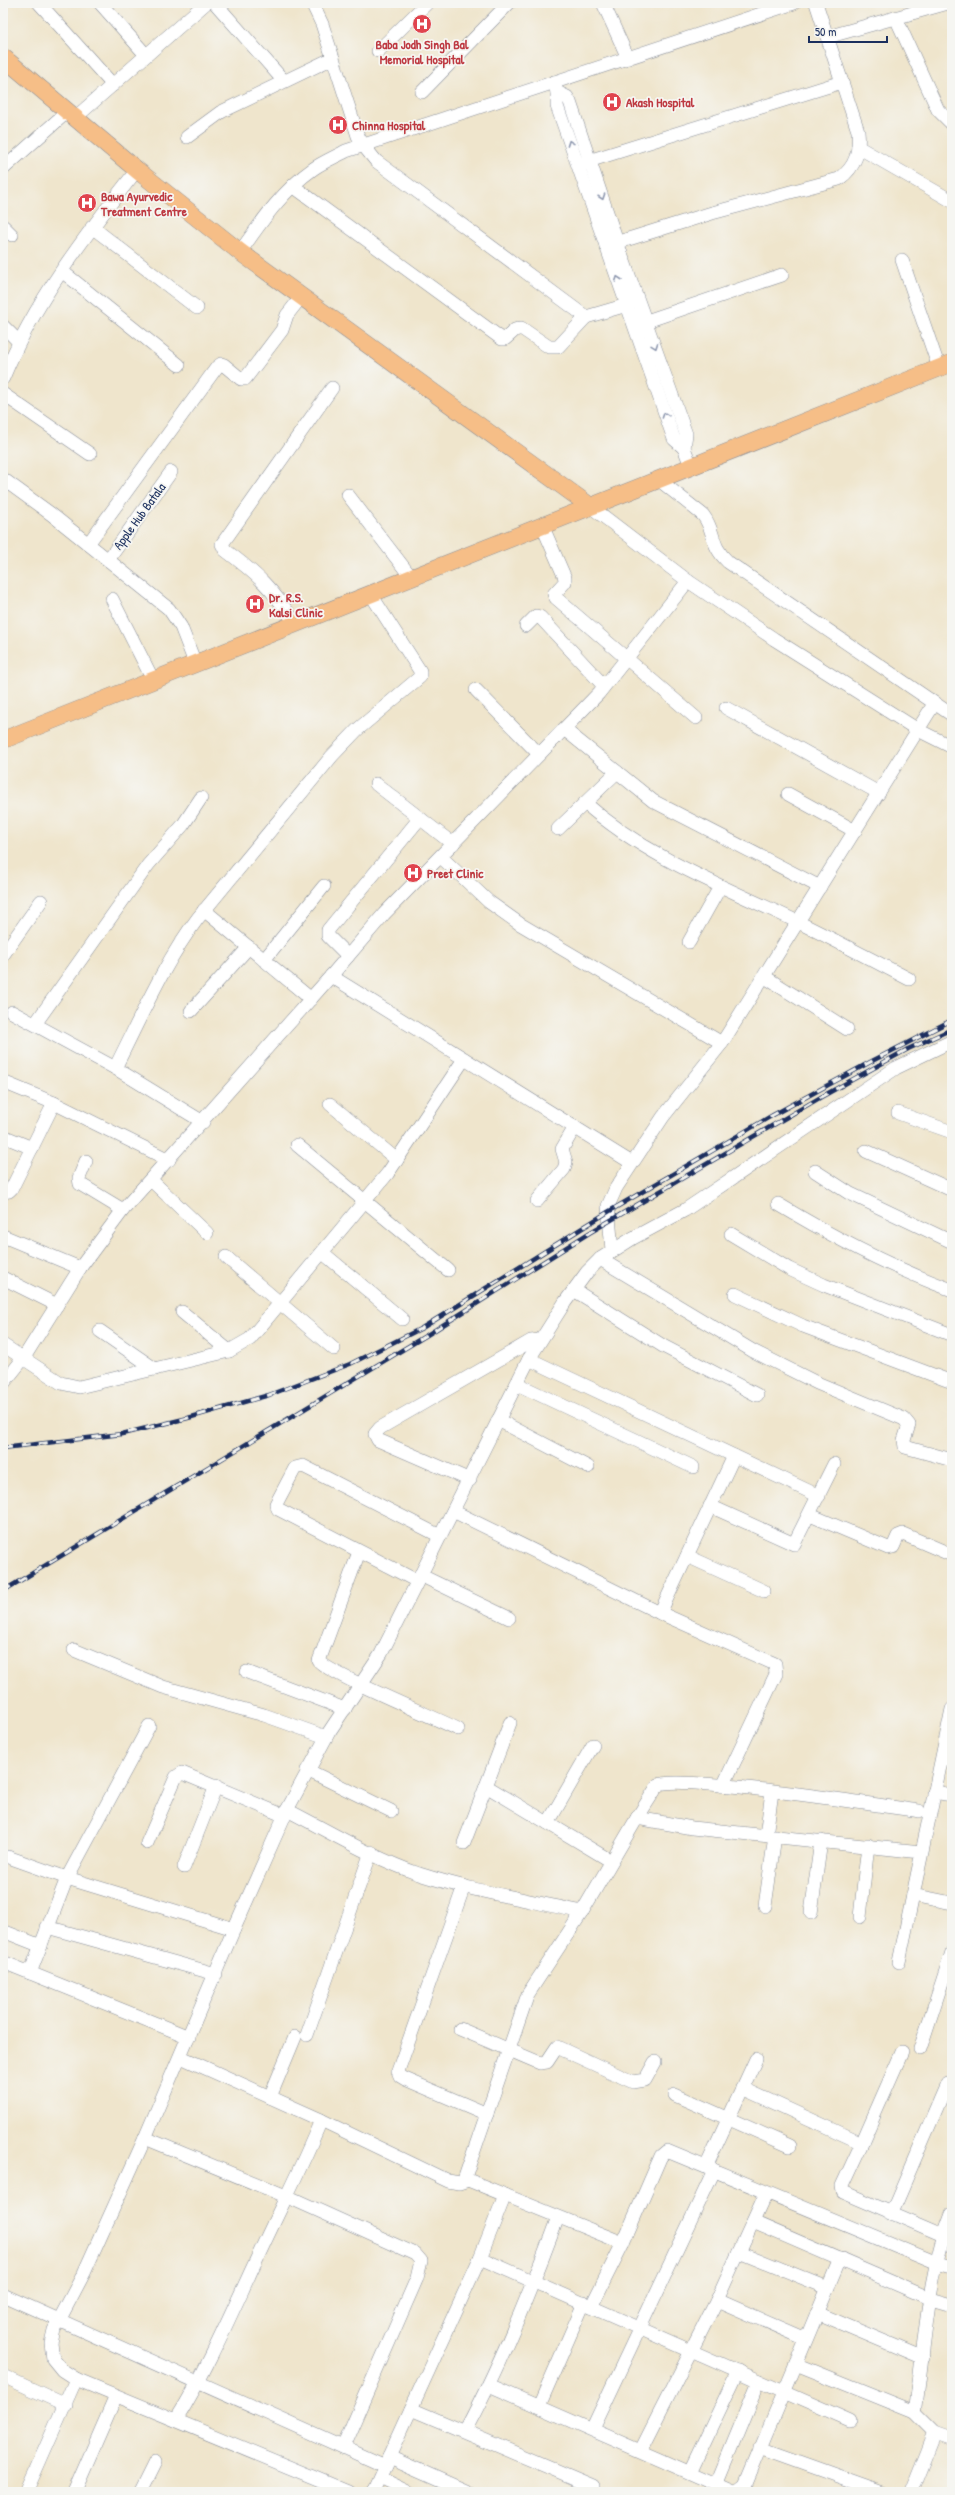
<svg xmlns="http://www.w3.org/2000/svg" width="955" height="2495" viewBox="0 0 955 2495" font-family="'Patrick Hand',sans-serif">
<style>
.lines{fill:none;stroke-linecap:round;stroke-linejoin:round}
.minor-casing{stroke:#858a95;stroke-width:14}
.major-casing{stroke:#858a95;stroke-width:18}
.minor{stroke:#fff;stroke-width:13}
.major{stroke:#f6be87;stroke-width:17}
.rail-casing{stroke:#1b2f5e;stroke-width:4.5}
.rail{stroke:#f6f6f2;stroke-width:3;stroke-dasharray:9;stroke-linecap:butt}
.oneway{stroke:#8d97ae}
.labels{text-anchor:middle;stroke-width:3.5;stroke-linejoin:round;paint-order:stroke}
.health-label{font-size:13px;font-weight:bold;fill:#be3a42;stroke:#f6f6f2;text-anchor:start}
.street-label{font-size:13px;fill:#1b2f5e;stroke:#f6f6f2}
</style>
<rect width="100%" height="100%" fill="#f6f6f2"/>
<filter id="ink" filterUnits="userSpaceOnUse"><feTurbulence type="fractalNoise" baseFrequency=".025" numOctaves="2"/><feDisplacementMap in="SourceGraphic" scale="8" xChannelSelector="R" yChannelSelector="G"/><feConvolveMatrix kernelMatrix="1 2 1 2 8 2 1 2 1" color-interpolation-filters="sRGB"/></filter>
<filter id="wash" filterUnits="userSpaceOnUse"><feTurbulence type="fractalNoise" baseFrequency=".012" numOctaves="4" result="noise"/><feDisplacementMap in="SourceGraphic" scale="16" xChannelSelector="R" yChannelSelector="G"/><feGaussianBlur stdDeviation="0.9" result="paint"/><feColorMatrix in="noise" values="0 0 0 0 0 0 0 0 0 0 0 0 0 0 0 0 0 1.4 0 .05"/><feComposite in="paint" operator="in"/></filter>
<g filter="url(#wash)">
<rect width="100%" height="100%" fill="#efe5cc"/>
</g>
<g filter="url(#ink)">
<g class="lines">
<defs>
<g id="minor">
<polyline points="39,3 113,85"/>
<polyline points="100,3 146,55"/>
<polyline points="215,3 283,80"/>
<polyline points="312,3 322,24 358,136 363,145 376,161 586,317 627,305"/>
<polyline points="603,3 628,58"/>
<polyline points="896,18 938,110 952,124"/>
<polyline points="827,37 948,3"/>
<polyline points="378,51 427,3"/>
<polyline points="554,82 557,92 557,106 674,439 684,448 691,466"/>
<polyline points="422,92 509,3"/>
<polyline points="557,92 567,97 570,102 617,242 686,434 684,448"/>
<polyline points="76,117 206,3"/>
<polyline points="187,137 221,112 333,58"/>
<polyline points="858,147 952,201"/>
<polyline points="582,163 842,82"/>
<polyline points="3,169 68,111"/>
<polyline points="293,186 502,339 505,339 515,330 521,328 549,347 558,347 586,317"/>
<polyline points="3,226 12,235"/>
<polyline points="92,227 197,308"/>
<path d="M606 246 712 213 839 179C856 167 860 151 858 131L816 3"/>
<path d="M240 252C261 222 283 190 313 169 323 162 335 157 346 151L794 3"/>
<polyline points="902,260 939,368"/>
<polyline points="63,272 179,365"/>
<polyline points="638,324 782,275"/>
<polyline points="3,326 18,341"/>
<path d="M3 378C34 302 86 234 137 170"/>
<polyline points="3,394 90,454"/>
<polyline points="3,479 51,514 169,609 181,627 195,663"/>
<path d="M658 479 703 515C716 532 709 544 728 562L952 715"/>
<polyline points="348,495 411,577"/>
<polyline points="590,506 688,581 774,639 918,730 952,747"/>
<polyline points="542,525 565,578 565,582 554,594 556,598 696,718"/>
<polyline points="88,544 217,367 221,364 224,365 241,379 245,379 282,330 287,315 302,296"/>
<polyline points="108,560 171,472"/>
<polyline points="112,599 153,680"/>
<path d="M295 623C273 589 257 574 225 550L222 544 332 388"/>
<polyline points="526,626 536,616 540,617 604,686"/>
<polyline points="476,690 539,754"/>
<polyline points="726,708 879,793"/>
<polyline points="564,729 653,801 820,887"/>
<polyline points="376,784 453,844"/>
<polyline points="788,794 855,831"/>
<path d="M585 803C647 858 723 886 798 922 835 940 872 960 909 979"/>
<polyline points="558,829 617,772"/>
<polyline points="441,857 489,902 520,924 722,1043"/>
<polyline points="204,910 311,999"/>
<polyline points="689,942 720,887"/>
<polyline points="3,955 41,901"/>
<polyline points="348,956 328,936 328,930 420,818"/>
<polyline points="264,960 324,886"/>
<polyline points="331,976 632,1163"/>
<polyline points="765,977 847,1029"/>
<polyline points="191,1011 249,947"/>
<polyline points="12,1012 115,1068 203,1122"/>
<polyline points="35,1024 148,865 183,825 201,798"/>
<path d="M115 1068C141 1017 163 964 198 918L332 756 357 730 420 677V671L370 593"/>
<polyline points="3,1082 54,1103 169,1160"/>
<polyline points="330,1104 397,1160"/>
<polyline points="898,1113 952,1132"/>
<polyline points="3,1136 32,1148"/>
<polyline points="297,1145 448,1270"/>
<polyline points="866,1151 952,1190"/>
<polyline points="86,1161 79,1178 80,1184 123,1210"/>
<polyline points="815,1171 849,1193 952,1242"/>
<polyline points="151,1180 207,1233"/>
<polyline points="3,1192 9,1191 12,1188 54,1103"/>
<polyline points="537,1201 564,1169 566,1162 562,1149 575,1127"/>
<path d="M778 1204C833 1237 892 1268 952 1290"/>
<polyline points="731,1234 789,1269 824,1285 952,1335"/>
<polyline points="3,1236 80,1268"/>
<polyline points="612,1250 608,1206 616,1188 663,1117 722,1043 934,704"/>
<polyline points="323,1253 402,1319"/>
<polyline points="226,1257 334,1349"/>
<polyline points="600,1259 753,1351 817,1383 904,1419 909,1425 904,1440 905,1447 952,1460"/>
<polyline points="3,1278 57,1305"/>
<polyline points="574,1290 663,1346 757,1395"/>
<polyline points="735,1294 803,1326 952,1382"/>
<polyline points="182,1312 229,1351"/>
<polyline points="100,1331 155,1369"/>
<polyline points="3,1345 61,1383 79,1387 229,1351 250,1339 388,1173 464,1059"/>
<polyline points="529,1359 819,1496"/>
<polyline points="3,1384 23,1359 80,1268 123,1210 331,976 384,914 599,693 688,581"/>
<polyline points="517,1384 693,1467"/>
<polyline points="498,1420 588,1467"/>
<polyline points="470,1480 378,1440 375,1434 380,1428 531,1341 540,1340"/>
<polyline points="710,1506 794,1544 834,1464"/>
<polyline points="453,1511 660,1613 775,1664 776,1674 723,1786"/>
<polyline points="810,1515 888,1548 893,1547 898,1536 903,1534 952,1555"/>
<path d="M359 1552 319 1661C329 1674 436 1718 458 1729"/>
<polyline points="687,1556 764,1591"/>
<polyline points="420,1575 509,1618"/>
<polyline points="417,1581 278,1509 276,1504 295,1468 303,1466 440,1536"/>
<polyline points="660,1613 734,1456"/>
<polyline points="74,1650 163,1687 264,1715 326,1737"/>
<polyline points="247,1672 345,1709"/>
<polyline points="952,1709 913,1895 952,1903"/>
<polyline points="510,1723 486,1786 611,1861"/>
<polyline points="307,1770 391,1811"/>
<polyline points="934,1792 952,1795"/>
<path d="M287 1810C330 1832 373 1858 419 1874 472 1891 528 1900 582 1912"/>
<path d="M637 1818 658 1785C676 1774 884 1806 919 1811"/>
<polyline points="548,1823 593,1745"/>
<polyline points="766,1835 772,1792"/>
<polyline points="147,1843 176,1777 182,1773 285,1816"/>
<polyline points="464,1843 486,1786"/>
<polyline points="8,1857 67,1878 234,1929"/>
<polyline points="184,1867 216,1786"/>
<polyline points="464,1886 398,2071 400,2076 405,2079 487,2114"/>
<polyline points="765,1906 775,1836"/>
<polyline points="811,1913 821,1841"/>
<polyline points="860,1917 868,1845"/>
<polyline points="47,1927 216,1974"/>
<polyline points="3,1931 41,1946"/>
<polyline points="3,1962 189,2037"/>
<polyline points="899,1962 913,1895"/>
<polyline points="30,1973 67,1878 149,1726"/>
<polyline points="460,2029 540,2063 547,2062 557,2047 633,2082 645,2080 655,2062"/>
<polyline points="307,2035 371,1852"/>
<polyline points="920,2049 952,1952"/>
<polyline points="181,2057 321,2120 448,2181 459,2183 468,2180 623,2243"/>
<polyline points="742,2088 862,2143 842,2186 843,2192 943,2235"/>
<polyline points="675,2095 790,2146"/>
<polyline points="270,2097 295,2037"/>
<polyline points="145,2138 293,2199 415,2254 421,2261 417,2278 343,2447"/>
<polyline points="862,2143 902,2052"/>
<polyline points="706,2167 756,2059"/>
<polyline points="464,2180 528,1994 582,1912 637,1818 692,1828 921,1852"/>
<polyline points="891,2214 947,2084"/>
<polyline points="753,2222 931,2299 952,2305"/>
<polyline points="739,2252 828,2288"/>
<polyline points="480,2258 850,2421"/>
<polyline points="3,2295 385,2466"/>
<polyline points="717,2300 806,2339"/>
<polyline points="591,2307 623,2243 661,2156 667,2151 937,2263 952,2267"/>
<polyline points="817,2313 923,2358"/>
<polyline points="796,2364 915,2412 935,2432 952,2438"/>
<polyline points="3,2376 66,2405"/>
<polyline points="76,2379 62,2370 53,2359 51,2343 54,2330 84,2273 145,2138 234,1929 287,1810 329,1732 381,1654 529,1359 565,1302 587,1272 600,1259 633,1238 685,1210 896,1068 952,1041"/>
<polyline points="489,2385 734,2492"/>
<polyline points="539,2406 584,2303"/>
<polyline points="411,2409 593,2486"/>
<path d="M915 2412C925 2347 927 2273 952 2213"/>
<path d="M176 2420C209 2367 233 2309 260 2252 280 2208 303 2165 321 2120"/>
<polyline points="592,2429 714,2171"/>
<path d="M465 2431C502 2362 531 2290 558 2217"/>
<polyline points="760,2448 883,2492"/>
<polyline points="641,2450 717,2300 766,2193"/>
<polyline points="389,2457 468,2492"/>
<polyline points="690,2472 738,2371"/>
<polyline points="380,2478 409,2492"/>
<polyline points="716,2485 759,2381"/>
<polyline points="26,2492 76,2379 349,2492"/>
<polyline points="74,2492 116,2396"/>
<polyline points="140,2492 155,2462"/>
<polyline points="373,2492 480,2258 505,2195"/>
<polyline points="737,2492 745,2486 840,2259"/>
<polyline points="911,2492 935,2432"/>
</g>
<g id="major">
<polyline points="3,57 137,170 240,252 590,506"/>
<polyline points="3,740 952,363"/>
</g>
</defs>
<use href="#minor" class="minor-casing"/>
<use href="#major" class="major-casing"/>
<use href="#minor" class="minor"/>
<use href="#major" class="major"/>
<defs>
<g id="rail">
<polyline points="3,1448 122,1434 188,1418 269,1395 350,1364 422,1328 608,1212 773,1115 874,1060 952,1020"/>
<polyline points="3,1591 427,1335 589,1233 821,1097 908,1049 952,1029"/>
</g>
</defs>
<use href="#rail" class="rail-casing"/>
<use href="#rail" class="rail"/>
</g>
<defs><path id="oneway-chevron" d="M-2-3.5L2.5 0L-2 3.5" fill="none" stroke-width="1.6" stroke-linecap="round" stroke-linejoin="round"/></defs>
<g class="oneway">
<use href="#oneway-chevron" transform="translate(570 143) rotate(-110)"/>
<use href="#oneway-chevron" transform="translate(602 197) rotate(71)"/>
<use href="#oneway-chevron" transform="translate(618 279) rotate(-109)"/>
<use href="#oneway-chevron" transform="translate(655 346) rotate(70)"/>
<use href="#oneway-chevron" transform="translate(665 415) rotate(-109)"/>
</g>
</g>
<defs>
<symbol id="hospital-disc" viewBox="-11 -11 22 22"><circle r="9.5" fill="#e0444e" stroke="#f6f6f2"/><path d="M-5-5h3v3.5h4V-5h3V5h-3V1.5h-4V5h-3Z" fill="#fff"/></symbol>
</defs>
<g fill-rule="evenodd">
<use href="#hospital-disc" x="411" y="13" width="22" height="22"/>
<use href="#hospital-disc" x="601" y="91" width="22" height="22"/>
<use href="#hospital-disc" x="327" y="114" width="22" height="22"/>
<use href="#hospital-disc" x="76" y="192" width="22" height="22"/>
<use href="#hospital-disc" x="244" y="593" width="22" height="22"/>
<use href="#hospital-disc" x="402" y="862" width="22" height="22"/>
</g>
<g class="labels">
<g class="health-label">
<text x="422" y="49" text-anchor="middle">Baba Jodh Singh Bal<tspan x="422" dy="15">Memorial Hospital</tspan></text>
<text x="626" y="107">Akash Hospital</text>
<text x="352" y="130">Chinna Hospital</text>
<text x="101" y="201">Bawa Ayurvedic<tspan x="101" dy="15">Treatment Centre</tspan></text>
<text x="269" y="602">Dr. R.S.<tspan x="269" dy="15">Kalsi Clinic</tspan></text>
<text x="427" y="878">Preet Clinic</text>
</g>
<g class="street-label">
<text transform="translate(139 516) rotate(-54)" y="5">Apple Hub Batala</text>
</g>
</g>
<rect width="955" height="2495" fill="none" stroke="#f6f6f2" stroke-width="16"/>
<path d="M809 36v6h78v-6" fill="none" stroke="#1b2f5e" stroke-width="2"/>
<text x="815" y="36" font-size="12" fill="#1b2f5e" stroke="#f6f6f2" stroke-width="3" paint-order="stroke">50 m</text>
</svg>
